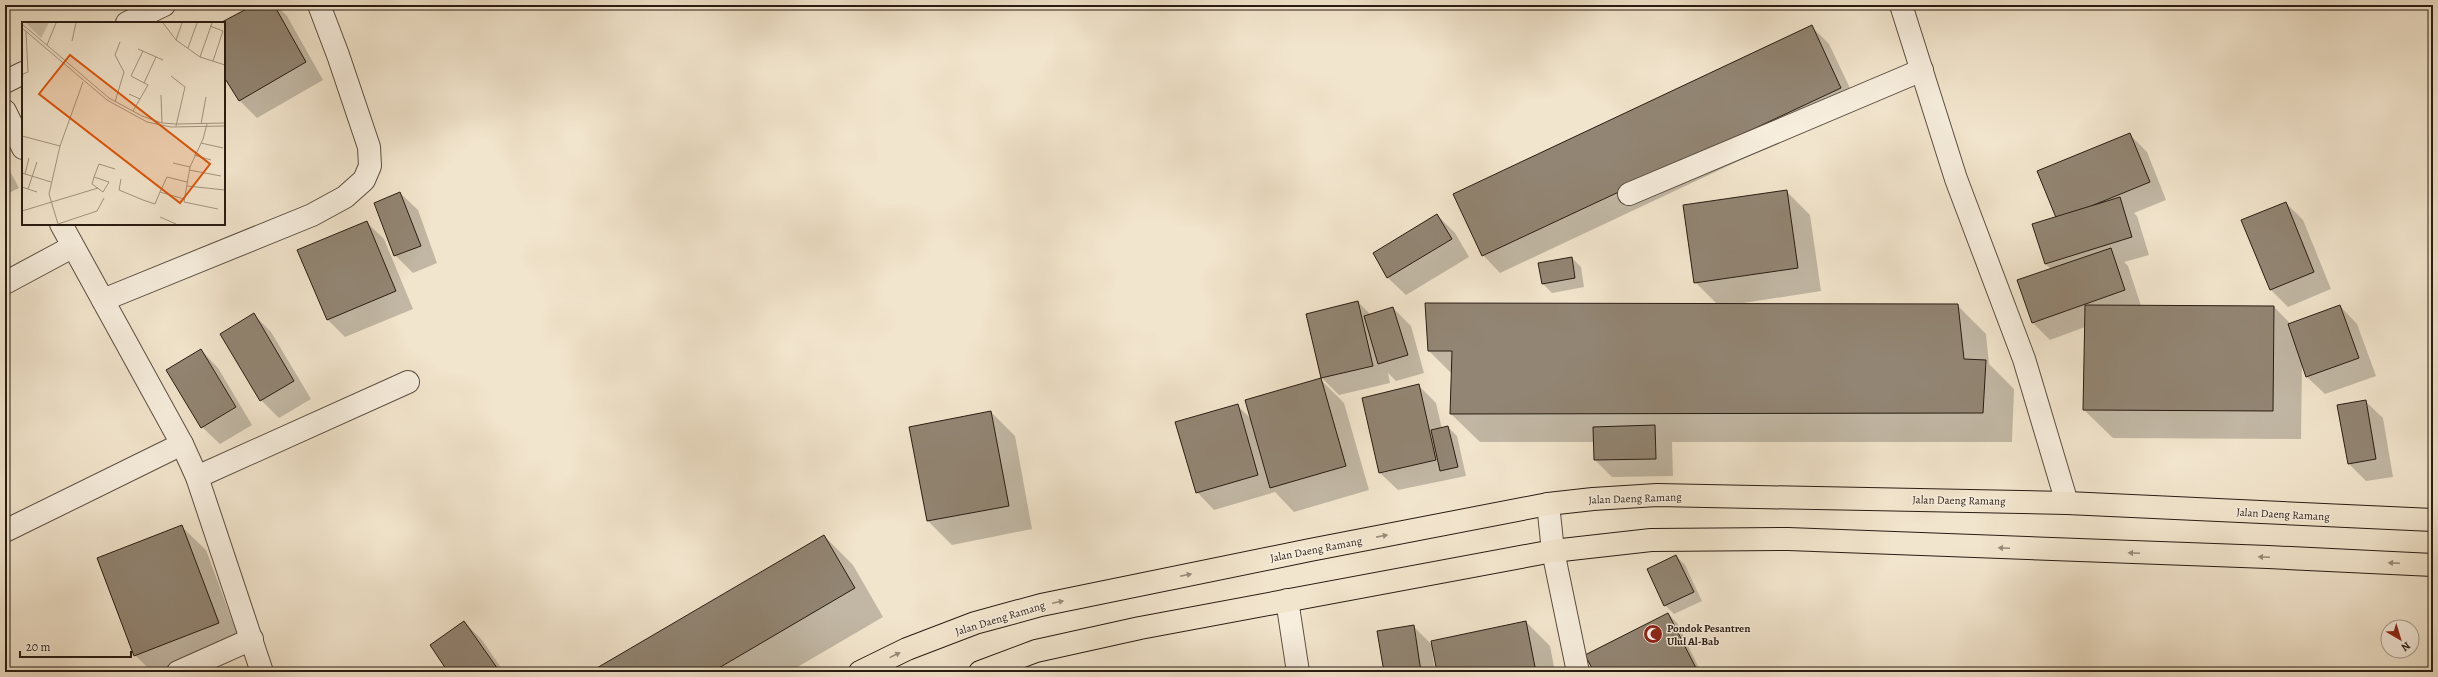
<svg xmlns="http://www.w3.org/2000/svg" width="2438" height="677" viewBox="0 0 2438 677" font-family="Alegreya,serif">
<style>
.shadow{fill:#0003}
.building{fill:#928573;stroke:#291c12}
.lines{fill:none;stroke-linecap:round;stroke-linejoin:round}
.minor-casing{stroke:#5b4e41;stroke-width:24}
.major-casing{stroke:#291c12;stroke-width:24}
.minor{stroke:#f7eede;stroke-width:22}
.major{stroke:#f2e5cd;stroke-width:22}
.oneway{fill:#988b79}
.labels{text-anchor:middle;stroke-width:3;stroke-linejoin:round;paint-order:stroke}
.street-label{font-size:11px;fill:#291c12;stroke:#f7eede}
.poi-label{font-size:11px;font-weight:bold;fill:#291c12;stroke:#f7eede;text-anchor:start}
.inset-road{fill:none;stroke:#a29582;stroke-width:1}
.view{fill:#de560c;fill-opacity:0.15;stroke:#de560c;stroke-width:2}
.inset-edge{fill:none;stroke:#291c12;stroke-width:2}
</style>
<rect width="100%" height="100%" fill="#f2e5cd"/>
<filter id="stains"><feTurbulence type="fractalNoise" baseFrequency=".005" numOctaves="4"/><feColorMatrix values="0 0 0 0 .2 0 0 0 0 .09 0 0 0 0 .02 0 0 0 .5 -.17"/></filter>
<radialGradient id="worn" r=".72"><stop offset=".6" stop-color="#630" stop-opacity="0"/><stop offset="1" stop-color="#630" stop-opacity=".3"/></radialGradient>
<g class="shadow">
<polygon points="256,5 276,5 287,16 323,80 257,118 240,101 224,76 223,23"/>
<polygon points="1812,27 1829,44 1858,105 1500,273 1483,255"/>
<polygon points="2130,135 2147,152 2166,200 2134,213 2137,216 2149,255 2124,262 2128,266 2141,306 2274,307 2291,324 2340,306 2357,324 2376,376 2325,394 2307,377 2302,362 2301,439 2113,438 2084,410 2085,327 2050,340 2032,322 2051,269 2045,264 2057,217"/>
<polygon points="5,162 19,188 5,195"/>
<polygon points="1786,191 1810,215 1821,291 1737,304 1957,305 1986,334 1989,364 2014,389 2012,442 1672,442 1673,476 1612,477 1595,460 1594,442 1480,442 1451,414 1452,374 1429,351 1718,305 1695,282"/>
<polygon points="400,193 418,210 437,263 413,273 395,255"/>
<polygon points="2286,203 2303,220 2331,289 2288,307 2270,289"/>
<polygon points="1437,215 1455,233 1469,257 1406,295 1388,278 1374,254"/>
<polygon points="366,222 384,239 413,309 345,337 328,320"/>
<polygon points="1572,258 1581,267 1584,287 1552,293 1543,284 1540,264"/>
<polygon points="1358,302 1371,315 1393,308 1411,326 1424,373 1396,381 1388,373 1390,383 1339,395 1322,378"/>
<polygon points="254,315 271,332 311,399 279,418 261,400 222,334"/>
<polygon points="201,350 218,368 252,425 220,444 202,427"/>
<polygon points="1320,379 1344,403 1369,490 1294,512 1275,492 1214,510 1197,492 1238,406 1251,419"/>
<polygon points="1418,385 1436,403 1442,429 1448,427 1457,436 1466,476 1398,490 1380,473 1363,399"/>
<polygon points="2365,401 2383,418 2393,477 2366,481 2349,464"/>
<polygon points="991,412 1015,436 1032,529 952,545 928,521"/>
<polygon points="182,527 206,550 242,647 178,672 152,672 135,655"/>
<polygon points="824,536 853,565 883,617 789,672 592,672"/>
<polygon points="1676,556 1685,565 1702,601 1674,614 1665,605"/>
<polygon points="1668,614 1677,623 1701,672 1595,672"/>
<polygon points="464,622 482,640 504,672 450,672"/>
<polygon points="1526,622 1550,646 1555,672 1438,672 1433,650 1432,650 1435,672 1385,672 1413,626 1433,646"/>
</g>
<g class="building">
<polygon points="254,5 274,5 306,62 239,101 224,77 224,23 220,23"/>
<polygon points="1812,25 1841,88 1482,256 1453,194"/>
<polygon points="2130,133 2150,182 2057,220 2037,171"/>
<polygon points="1787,190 1798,268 1694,283 1683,205"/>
<polygon points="400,192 421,246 394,256 374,203"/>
<polygon points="2120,197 2132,237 2045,264 2032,224"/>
<polygon points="2286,202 2314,272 2270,290 2241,220"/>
<polygon points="1437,214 1452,239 1387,278 1373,253"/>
<polygon points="367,221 396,291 327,320 297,250"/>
<polygon points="2111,248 2125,290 2032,323 2017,280"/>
<polygon points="1572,257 1575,278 1542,284 1538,263"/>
<polygon points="1358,301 1373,366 1321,378 1306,314"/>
<polygon points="1425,303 1958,304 1964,359 1986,360 1983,413 1450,414 1452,351 1428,351"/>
<polygon points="2085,305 2274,306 2273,411 2083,410"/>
<polygon points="2340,305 2359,358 2306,377 2288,324"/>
<polygon points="1393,307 1408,355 1378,364 1364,316"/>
<polygon points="254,313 294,381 260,401 220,334"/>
<polygon points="201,349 236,407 201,428 166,370"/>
<polygon points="1321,378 1346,466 1270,488 1245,400"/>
<polygon points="1419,384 1436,460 1379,473 1362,398"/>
<polygon points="2366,400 2376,459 2348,464 2337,405"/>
<polygon points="1238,404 1258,475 1196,493 1175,422"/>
<polygon points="991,411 1009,506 927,521 909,427"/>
<polygon points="1655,425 1656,459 1594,460 1593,427"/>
<polygon points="1448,426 1458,467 1440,471 1431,430"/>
<polygon points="182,525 219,623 134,656 97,558"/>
<polygon points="824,535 855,588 712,672 590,672"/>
<polygon points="1676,555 1694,592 1664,606 1647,569"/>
<polygon points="1668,613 1698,672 1594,672 1585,655"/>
<polygon points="464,621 500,672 448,672 430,645"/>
<polygon points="1526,621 1536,672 1437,672 1431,641"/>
<polygon points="1414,625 1421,672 1384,672 1377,631"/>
</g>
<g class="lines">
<defs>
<g id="minor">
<polyline points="1901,5 1956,179 2024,359 2067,503"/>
<polyline points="127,23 164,5"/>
<polyline points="5,82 23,73"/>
<polyline points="5,111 23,148"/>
<polyline points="1629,194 1922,70"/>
<polyline points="61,224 182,444 197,477 262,672"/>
<polyline points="5,283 72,247"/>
<polyline points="103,300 312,215 345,197 364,180 370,166 369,147 338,55 319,5"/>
<polyline points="197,477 408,382"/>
<polyline points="1548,504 1553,551 1578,672"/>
<polyline points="5,531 182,444"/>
<polyline points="1287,600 1298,672"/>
<polyline points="178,672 252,639"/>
</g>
<g id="major">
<polyline points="860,672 907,649 975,623 1041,605 1310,550 1548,504 1593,499 1657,495 2067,503 2433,520"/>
<polyline points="980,672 1036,651 1140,628 1553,551 1651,540 1788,539 2268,557 2433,565"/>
</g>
</defs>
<use href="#minor" class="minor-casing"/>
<use href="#major" class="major-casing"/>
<use href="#minor" class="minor"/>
<use href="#major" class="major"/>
</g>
<defs><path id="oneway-solid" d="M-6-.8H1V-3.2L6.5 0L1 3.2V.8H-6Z"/></defs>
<g class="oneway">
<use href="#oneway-solid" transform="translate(1382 536) rotate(-11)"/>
<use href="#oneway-solid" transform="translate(2004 548) rotate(-178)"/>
<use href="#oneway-solid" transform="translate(2134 553) rotate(-178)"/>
<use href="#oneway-solid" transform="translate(2264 557) rotate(-178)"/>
<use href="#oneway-solid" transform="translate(2394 563) rotate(-177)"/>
<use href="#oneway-solid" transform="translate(1186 575) rotate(-12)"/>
<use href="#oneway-solid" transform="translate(1058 602) rotate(-12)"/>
<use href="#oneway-solid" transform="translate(895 655) rotate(-26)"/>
</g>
<defs>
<symbol id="mosque-disc" viewBox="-11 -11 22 22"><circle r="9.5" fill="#8f2418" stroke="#f7eede"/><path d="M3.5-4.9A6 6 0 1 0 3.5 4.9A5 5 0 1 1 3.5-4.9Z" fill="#fff"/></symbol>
</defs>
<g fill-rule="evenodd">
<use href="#mosque-disc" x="1642" y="623" width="22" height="22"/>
</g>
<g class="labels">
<g class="street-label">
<text transform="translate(1635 498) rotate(-2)" y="4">Jalan Daeng Ramang</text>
<text transform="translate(1959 500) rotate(1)" y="4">Jalan Daeng Ramang</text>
<text transform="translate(2283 514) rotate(3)" y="4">Jalan Daeng Ramang</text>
<text transform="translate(1316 549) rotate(-11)" y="4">Jalan Daeng Ramang</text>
<text transform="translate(1000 618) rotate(-17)" y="4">Jalan Daeng Ramang</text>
</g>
<g class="poi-label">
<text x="1667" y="632">Pondok Pesantren<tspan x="1667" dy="13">Ulul Al-Bab</tspan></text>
</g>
</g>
<g transform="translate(22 22)">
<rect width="203" height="203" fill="#f2e5cd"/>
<path d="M4 1H27L19 16Z" fill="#d0c3ad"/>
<path class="inset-road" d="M141 1 154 18 178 35 203 43M0 2 87 76 120 94 140 101 154 102 203 101M188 4 201 9 191 39M0 6 85 78 125 100 149 105 203 104M154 18 160 1M50 19 54 1M25 23 34 1M166 26 175 1M116 27 141 38M178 35 190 1M149 54 163 65 154 104M0 58 1 52 6 50 4 9M61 60 38 124 27 172 36 202 75 189 82 176M122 61 134 35M107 72 118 77M139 73 140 101M93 80 102 50 93 33 98 20M111 89 126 63 109 54 121 29M179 102 184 75M185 102 181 117 168 145 162 180 196 187M0 114 38 124M179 121 201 126M172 133 189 138M151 141 168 145M167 148 199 154M0 151 29 160M3 152 7 136M72 155 87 160 81 170 70 162ZM72 155 77 142 93 147M99 157 97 168 121 178 133 182 138 170 162 177M165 164 203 168M0 165 15 170M6 167 15 140M138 170 145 155 165 160M0 189 76 166M138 195 154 202"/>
<path class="view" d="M48 33 188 142 158 181 17 72Z"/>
<rect width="203" height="203" class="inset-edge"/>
</g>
<rect width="2438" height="677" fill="none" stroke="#f2e5cd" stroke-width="20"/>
<rect x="6" y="6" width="2426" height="665" fill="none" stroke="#291c12" stroke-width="2"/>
<rect x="10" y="10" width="2418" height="657" fill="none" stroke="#291c12"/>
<g transform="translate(2400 639) rotate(142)"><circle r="19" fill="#f7eede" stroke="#a59a8c"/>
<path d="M0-3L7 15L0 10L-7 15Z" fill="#8f2418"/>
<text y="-6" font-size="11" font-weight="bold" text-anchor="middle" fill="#291c12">N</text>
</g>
<path d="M20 651v6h111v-6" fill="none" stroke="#291c12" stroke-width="2"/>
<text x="26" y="651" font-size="12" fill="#291c12" stroke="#f7eede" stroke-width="3" paint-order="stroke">20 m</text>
<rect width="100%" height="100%" filter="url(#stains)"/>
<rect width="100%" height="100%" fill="url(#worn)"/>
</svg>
